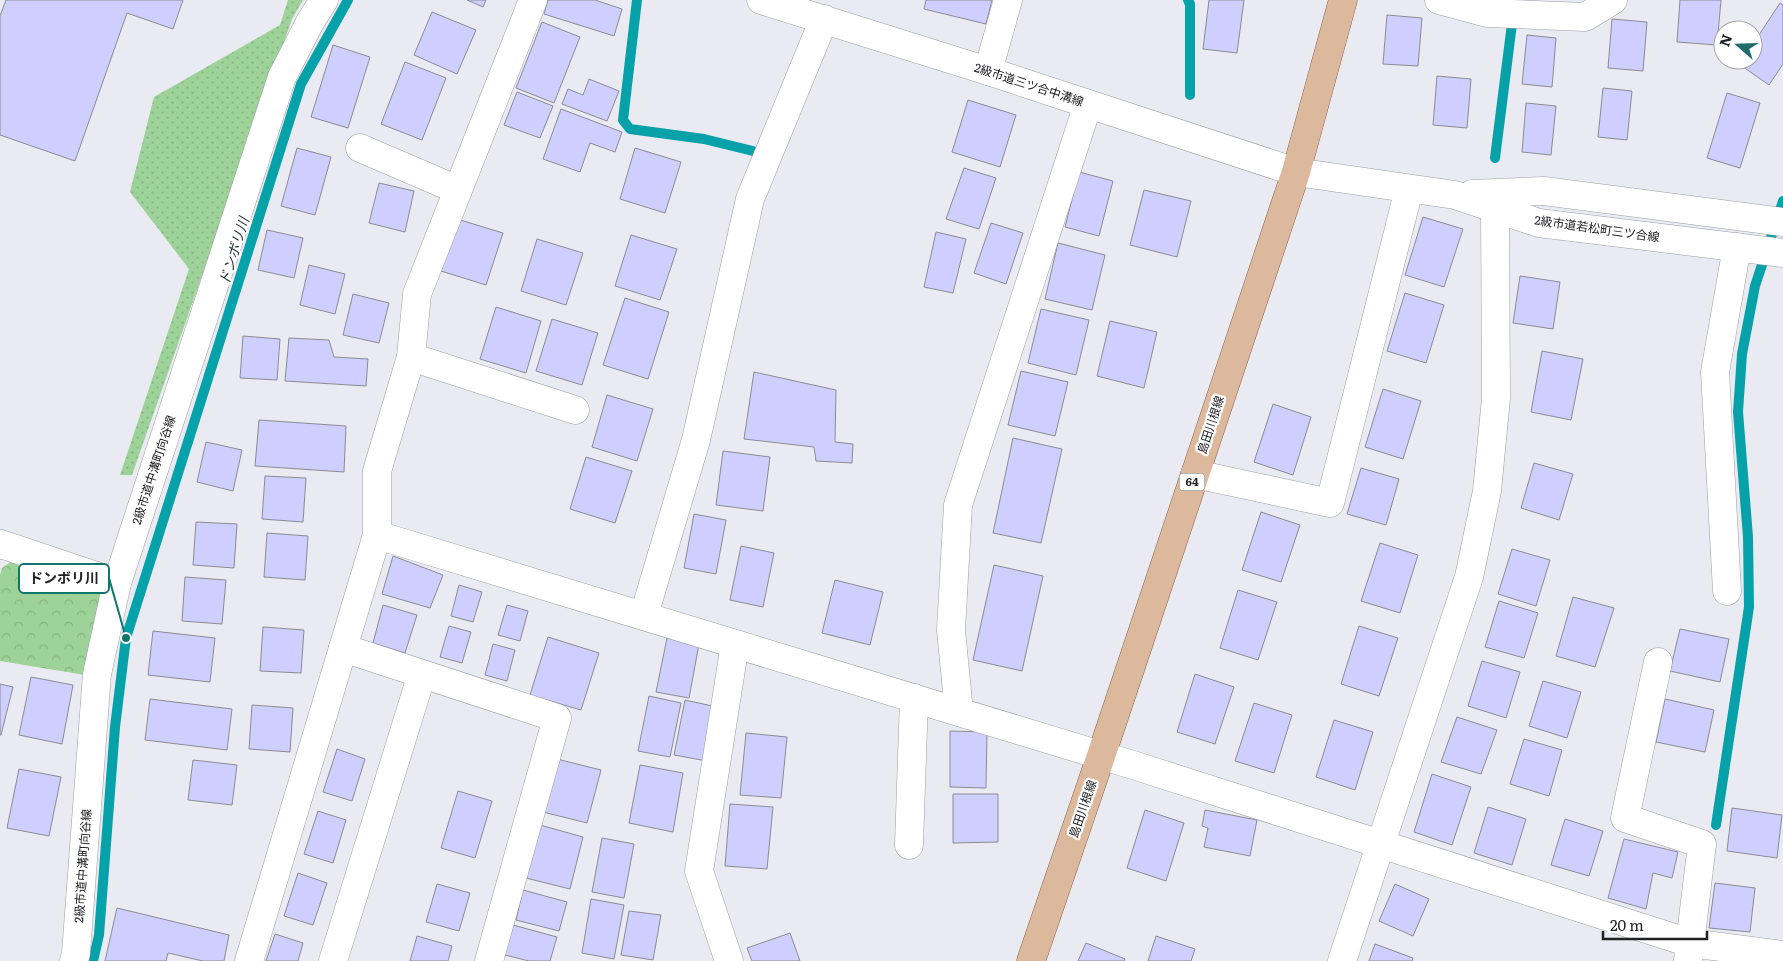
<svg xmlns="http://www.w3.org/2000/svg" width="1783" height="961" viewBox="0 0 1783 961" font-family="Literata,'Noto Sans JP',serif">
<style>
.grass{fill:url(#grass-dots)}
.park{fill:url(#park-crowns)}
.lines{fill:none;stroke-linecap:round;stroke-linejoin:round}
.stream{stroke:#07a1a9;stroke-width:10}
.building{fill:#cecfff;stroke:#8b8b91}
.minor-casing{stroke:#9c9ea4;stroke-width:29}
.major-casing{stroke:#8b6447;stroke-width:29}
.minor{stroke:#fff;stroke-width:28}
.major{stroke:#dcb89d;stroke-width:28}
.labels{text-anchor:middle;stroke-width:4.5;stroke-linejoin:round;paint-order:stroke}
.shield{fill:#fff;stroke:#636465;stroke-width:1}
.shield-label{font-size:11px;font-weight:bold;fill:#202123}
.street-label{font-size:12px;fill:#202123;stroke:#fff}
.water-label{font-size:14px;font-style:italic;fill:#1b3132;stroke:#fff}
.leader{fill:none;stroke:#0f766e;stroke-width:2}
.callout-dot{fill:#0f766e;stroke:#fff;stroke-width:2}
.callout{fill:#fff;stroke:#0f766e;stroke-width:2}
.callout-label{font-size:14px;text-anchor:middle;font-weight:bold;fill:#202123}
</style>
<defs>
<pattern id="grass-dots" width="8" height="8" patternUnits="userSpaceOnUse" patternTransform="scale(1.25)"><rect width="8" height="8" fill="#9dd298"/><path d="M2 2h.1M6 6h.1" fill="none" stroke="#87b483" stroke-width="1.8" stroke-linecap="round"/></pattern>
<pattern id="park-crowns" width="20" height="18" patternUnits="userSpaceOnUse" patternTransform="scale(1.25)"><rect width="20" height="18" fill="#9dd298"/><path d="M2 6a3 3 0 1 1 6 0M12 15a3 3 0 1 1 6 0" fill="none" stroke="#87b483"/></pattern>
</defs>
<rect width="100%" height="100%" fill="#eaebf2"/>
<polygon class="grass" points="288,0 303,0 292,19 132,475 120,475 189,269 130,192 154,97 280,25"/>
<polygon class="park" points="15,559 95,585 103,598 85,675 0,661 0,575 2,568"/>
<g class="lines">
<g class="stream">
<polyline points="637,0 623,120 630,129 704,139 753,151"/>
<polyline points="1188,0 1190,4 1190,95"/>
<polyline points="1495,158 1515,0"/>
<polyline points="1716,825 1749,607 1748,537 1738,412 1742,354 1755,286 1783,201"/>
<polyline points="93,961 99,935 115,727 126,638 301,84 348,0"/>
</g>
</g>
<g class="building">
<polygon points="6,0 183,0 173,29 127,13 75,161 0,135 0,16"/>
<polygon points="467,0 486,0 483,7"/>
<polygon points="548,0 595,0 622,9 614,36 544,14"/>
<polygon points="926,0 992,0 986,24 924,9"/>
<polygon points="1209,0 1244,0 1237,53 1203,49"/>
<polygon points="1680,0 1721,0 1717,45 1677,42"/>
<polygon points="1780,3 1783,5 1783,64 1769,85 1739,64 1742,60 1753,60 1753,44"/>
<polygon points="432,12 476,30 457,74 414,55"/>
<polygon points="1387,15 1422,18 1418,66 1383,64"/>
<polygon points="1612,19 1647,22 1643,71 1608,68"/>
<polygon points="542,22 580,37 554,103 516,88"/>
<polygon points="1527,35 1556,38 1552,87 1522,84"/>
<polygon points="333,45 370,57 348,128 311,117"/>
<polygon points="405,62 446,78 422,140 381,124"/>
<polygon points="1437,76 1471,79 1467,128 1433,125"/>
<polygon points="589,79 619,91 607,121 562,104 568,89 583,95"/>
<polygon points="1603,88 1632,91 1627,140 1598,137"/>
<polygon points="517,92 553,106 540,138 504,125"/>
<polygon points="1727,93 1760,103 1740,168 1707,158"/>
<polygon points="968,100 1016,115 1000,167 952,152"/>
<polygon points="1526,103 1556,106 1551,155 1522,152"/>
<polygon points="561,109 622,132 615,152 590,143 580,172 543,159"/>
<polygon points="297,148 331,157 315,215 281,206"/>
<polygon points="635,148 681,162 665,213 620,199"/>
<polygon points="964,168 996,178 979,229 946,219"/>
<polygon points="1079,172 1113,181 1099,236 1065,227"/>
<polygon points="379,183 414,191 405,232 369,223"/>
<polygon points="1144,190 1191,201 1177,257 1130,245"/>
<polygon points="1423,217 1463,229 1444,287 1405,275"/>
<polygon points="457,219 503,233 486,285 441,271"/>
<polygon points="991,223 1023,233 1006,284 974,273"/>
<polygon points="267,230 303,238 294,278 258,270"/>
<polygon points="936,232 966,239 953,293 924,287"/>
<polygon points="631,235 677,249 660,300 615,286"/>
<polygon points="537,239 583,253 566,305 521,291"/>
<polygon points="1058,243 1105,255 1092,310 1045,299"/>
<polygon points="309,265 345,274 335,314 300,305"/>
<polygon points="1520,276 1560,282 1553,329 1513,323"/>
<polygon points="1405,293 1444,305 1426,363 1387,351"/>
<polygon points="353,294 389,303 379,343 343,335"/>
<polygon points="625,298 669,312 648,379 603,365"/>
<polygon points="496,307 541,321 526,373 480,359"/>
<polygon points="1041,309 1089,320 1076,375 1028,363"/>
<polygon points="552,319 598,333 582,385 536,371"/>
<polygon points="1110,321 1157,332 1144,388 1097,376"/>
<polygon points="243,336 280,339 277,380 240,378"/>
<polygon points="289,338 329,340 334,357 368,359 366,386 285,381"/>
<polygon points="1542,351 1583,359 1571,420 1531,412"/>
<polygon points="1021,371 1068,382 1055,436 1008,425"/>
<polygon points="754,372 836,390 835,442 853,444 852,463 816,461 814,447 744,439"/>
<polygon points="1383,389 1421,401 1403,459 1365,447"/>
<polygon points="607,395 653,409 637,461 592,447"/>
<polygon points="1273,404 1311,417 1293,475 1254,462"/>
<polygon points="259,420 346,426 344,472 255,466"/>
<polygon points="1013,438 1062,449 1041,543 993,533"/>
<polygon points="206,442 242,450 233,491 197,482"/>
<polygon points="723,451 770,457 763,511 716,505"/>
<polygon points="586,457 632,471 615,523 570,509"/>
<polygon points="1534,463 1573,474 1559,520 1521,508"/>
<polygon points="1361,468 1399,479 1386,525 1347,514"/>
<polygon points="265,476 306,478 303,522 262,519"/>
<polygon points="1261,512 1300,525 1281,582 1242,570"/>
<polygon points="694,514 726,520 716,574 684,568"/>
<polygon points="196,522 237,524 234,568 193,565"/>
<polygon points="267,533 308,536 305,580 264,577"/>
<polygon points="1380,543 1418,555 1400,613 1361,601"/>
<polygon points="741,546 774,553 763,607 730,600"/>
<polygon points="1512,549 1550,560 1536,606 1498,594"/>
<polygon points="393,556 443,575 430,608 382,594"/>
<polygon points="994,565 1043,576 1022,671 973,660"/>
<polygon points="185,577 226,580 222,624 182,621"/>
<polygon points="835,580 883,592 870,645 822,633"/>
<polygon points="459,585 482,592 473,622 451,616"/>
<polygon points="1238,590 1277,602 1258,660 1220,648"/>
<polygon points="1573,597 1614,608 1595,667 1556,656"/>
<polygon points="1499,601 1538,613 1524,658 1485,647"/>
<polygon points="383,605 417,615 405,653 373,643"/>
<polygon points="507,605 528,611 520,641 498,635"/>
<polygon points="449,626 471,632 462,663 440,657"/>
<polygon points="1359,626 1398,638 1379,696 1341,684"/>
<polygon points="263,627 304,630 301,673 260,671"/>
<polygon points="1680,629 1729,639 1720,682 1670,671"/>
<polygon points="153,631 215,638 210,682 148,675"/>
<polygon points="548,637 599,653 581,710 530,695"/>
<polygon points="667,638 699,644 689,698 656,692"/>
<polygon points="493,644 515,650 507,681 485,675"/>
<polygon points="1482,661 1520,672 1506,718 1468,706"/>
<polygon points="1195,674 1234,687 1215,744 1177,732"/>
<polygon points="31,677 73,685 62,744 19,735"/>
<polygon points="1543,681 1581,692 1567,738 1529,726"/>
<polygon points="0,684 13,687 1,735 0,735"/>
<polygon points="649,696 681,703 670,757 638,751"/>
<polygon points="150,699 232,709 227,750 145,740"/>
<polygon points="1665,699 1714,710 1705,752 1656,742"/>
<polygon points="685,700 717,707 707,761 674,755"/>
<polygon points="1254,703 1292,715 1274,773 1235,761"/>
<polygon points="252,705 293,708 290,752 249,749"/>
<polygon points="1457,717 1497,730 1481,774 1441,762"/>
<polygon points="1334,720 1373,732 1355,790 1316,777"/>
<polygon points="950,731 987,732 986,788 950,787"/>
<polygon points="746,733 787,737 781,798 740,795"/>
<polygon points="1524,739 1562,750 1549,796 1510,784"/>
<polygon points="337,749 365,759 352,801 323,792"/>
<polygon points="557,759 601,770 587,823 543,812"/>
<polygon points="193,760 237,765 232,805 188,800"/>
<polygon points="640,765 683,773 673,832 629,823"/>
<polygon points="19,769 61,777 49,836 7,828"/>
<polygon points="1432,774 1471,787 1452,845 1414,832"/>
<polygon points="458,791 492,801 475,858 441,848"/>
<polygon points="953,794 998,794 998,842 953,843"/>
<polygon points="730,804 773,807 767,869 725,866"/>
<polygon points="1488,807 1526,819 1512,865 1474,853"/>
<polygon points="1732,808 1782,815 1777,858 1727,851"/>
<polygon points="1145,810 1184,823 1166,881 1127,868"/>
<polygon points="1205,810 1257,820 1250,856 1204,847 1208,828 1202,826"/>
<polygon points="318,811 346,820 333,863 304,854"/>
<polygon points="1565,819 1603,831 1589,876 1551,865"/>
<polygon points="540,825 583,837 570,889 526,878"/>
<polygon points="602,838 634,844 624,898 592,892"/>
<polygon points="1624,839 1678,852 1672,878 1653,873 1646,909 1608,898"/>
<polygon points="298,873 327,883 313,925 284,916"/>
<polygon points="1715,883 1755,888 1750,932 1709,928"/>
<polygon points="437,884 470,893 459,931 426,922"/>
<polygon points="1395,884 1429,899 1413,936 1379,921"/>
<polygon points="523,890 567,902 559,931 516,920"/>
<polygon points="591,899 624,905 614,959 582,953"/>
<polygon points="117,908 229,935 224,961 203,961 168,953 166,961 105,961"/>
<polygon points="629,911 661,915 653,960 621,955"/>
<polygon points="513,925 557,937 550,961 529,961 505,955"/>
<polygon points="790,933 800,961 752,961 747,948"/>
<polygon points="275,934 303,943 298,961 266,961"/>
<polygon points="417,936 452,946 448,961 410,961"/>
<polygon points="1156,936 1195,949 1191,961 1148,961"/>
<polygon points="1086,943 1125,959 1124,961 1078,961"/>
<polygon points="1375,944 1413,958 1412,961 1369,961"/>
</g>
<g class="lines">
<defs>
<g id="minor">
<polyline points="761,0 988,71 1296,172 1455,195 1539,223 1783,253"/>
<polyline points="1439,0 1487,13 1585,17 1613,0"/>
<polyline points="988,71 1008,0"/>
<polyline points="360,148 458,190"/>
<polyline points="1472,194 1544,191 1783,222"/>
<polyline points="411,357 575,410"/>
<polyline points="1195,474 1330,503 1409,189"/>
<polyline points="377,535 1133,765 1690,943 1782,955 1782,961"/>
<polyline points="0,545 1,544 117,583"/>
<polyline points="1727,591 1715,372 1737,247"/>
<polyline points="644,615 696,440 750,199 824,19"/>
<polyline points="343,648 557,718 489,961"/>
<polyline points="1658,662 1625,818 1702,844 1688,960"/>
<polyline points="959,712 951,630 958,505 1088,104"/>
<polyline points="909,845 914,698"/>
<polyline points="74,961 76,953 97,674 117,583 282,77 310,22 324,0"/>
<polyline points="249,961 377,535 377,471 411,357 417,294 533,0"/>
<polyline points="333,961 422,674"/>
<polyline points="729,961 699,871 735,644"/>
<polyline points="1342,961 1469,577 1487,491 1496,398 1495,208"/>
</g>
<polyline id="major" points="1031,961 1101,756 1296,172 1343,0"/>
</defs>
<use href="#minor" class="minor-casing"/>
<use href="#major" class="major-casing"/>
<use href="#minor" class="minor"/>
<use href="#major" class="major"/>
</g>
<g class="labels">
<rect class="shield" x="1179.5" y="473.5" width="25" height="17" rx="4"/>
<g class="shield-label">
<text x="1192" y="486">64</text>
</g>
<g class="street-label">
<text transform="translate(1029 85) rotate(18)" y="4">2級市道三ツ合中溝線</text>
<text transform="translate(1597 229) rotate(8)" y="4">2級市道若松町三ツ合線</text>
<text transform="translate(1211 425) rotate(-72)" y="4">島田川根線</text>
<text transform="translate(154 470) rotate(-72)" y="4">2級市道中溝町向谷線</text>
<text transform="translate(1083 809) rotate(-71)" y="4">島田川根線</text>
<text transform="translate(83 866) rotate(-86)" y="4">2級市道中溝町向谷線</text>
</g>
<g class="water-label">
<text transform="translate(234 251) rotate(-73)" y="5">ドンボリ川</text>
</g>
</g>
<path class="leader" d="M126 638L109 578"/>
<circle class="callout-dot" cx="126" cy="638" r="5"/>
<rect class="callout" x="19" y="564" width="90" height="29" rx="5"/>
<g class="callout-label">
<text x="64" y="583">ドンボリ川</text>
</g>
<g transform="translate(1738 45) rotate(290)"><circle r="24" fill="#ffffff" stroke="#a6a6a7"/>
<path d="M0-4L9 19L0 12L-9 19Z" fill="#1f6c6d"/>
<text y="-8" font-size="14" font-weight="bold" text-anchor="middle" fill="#202123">N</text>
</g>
<path d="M1603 931v8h104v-8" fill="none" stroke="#202123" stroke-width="2.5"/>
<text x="1610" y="931" font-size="15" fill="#202123" stroke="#ffffff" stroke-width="4" paint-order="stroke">20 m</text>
</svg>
